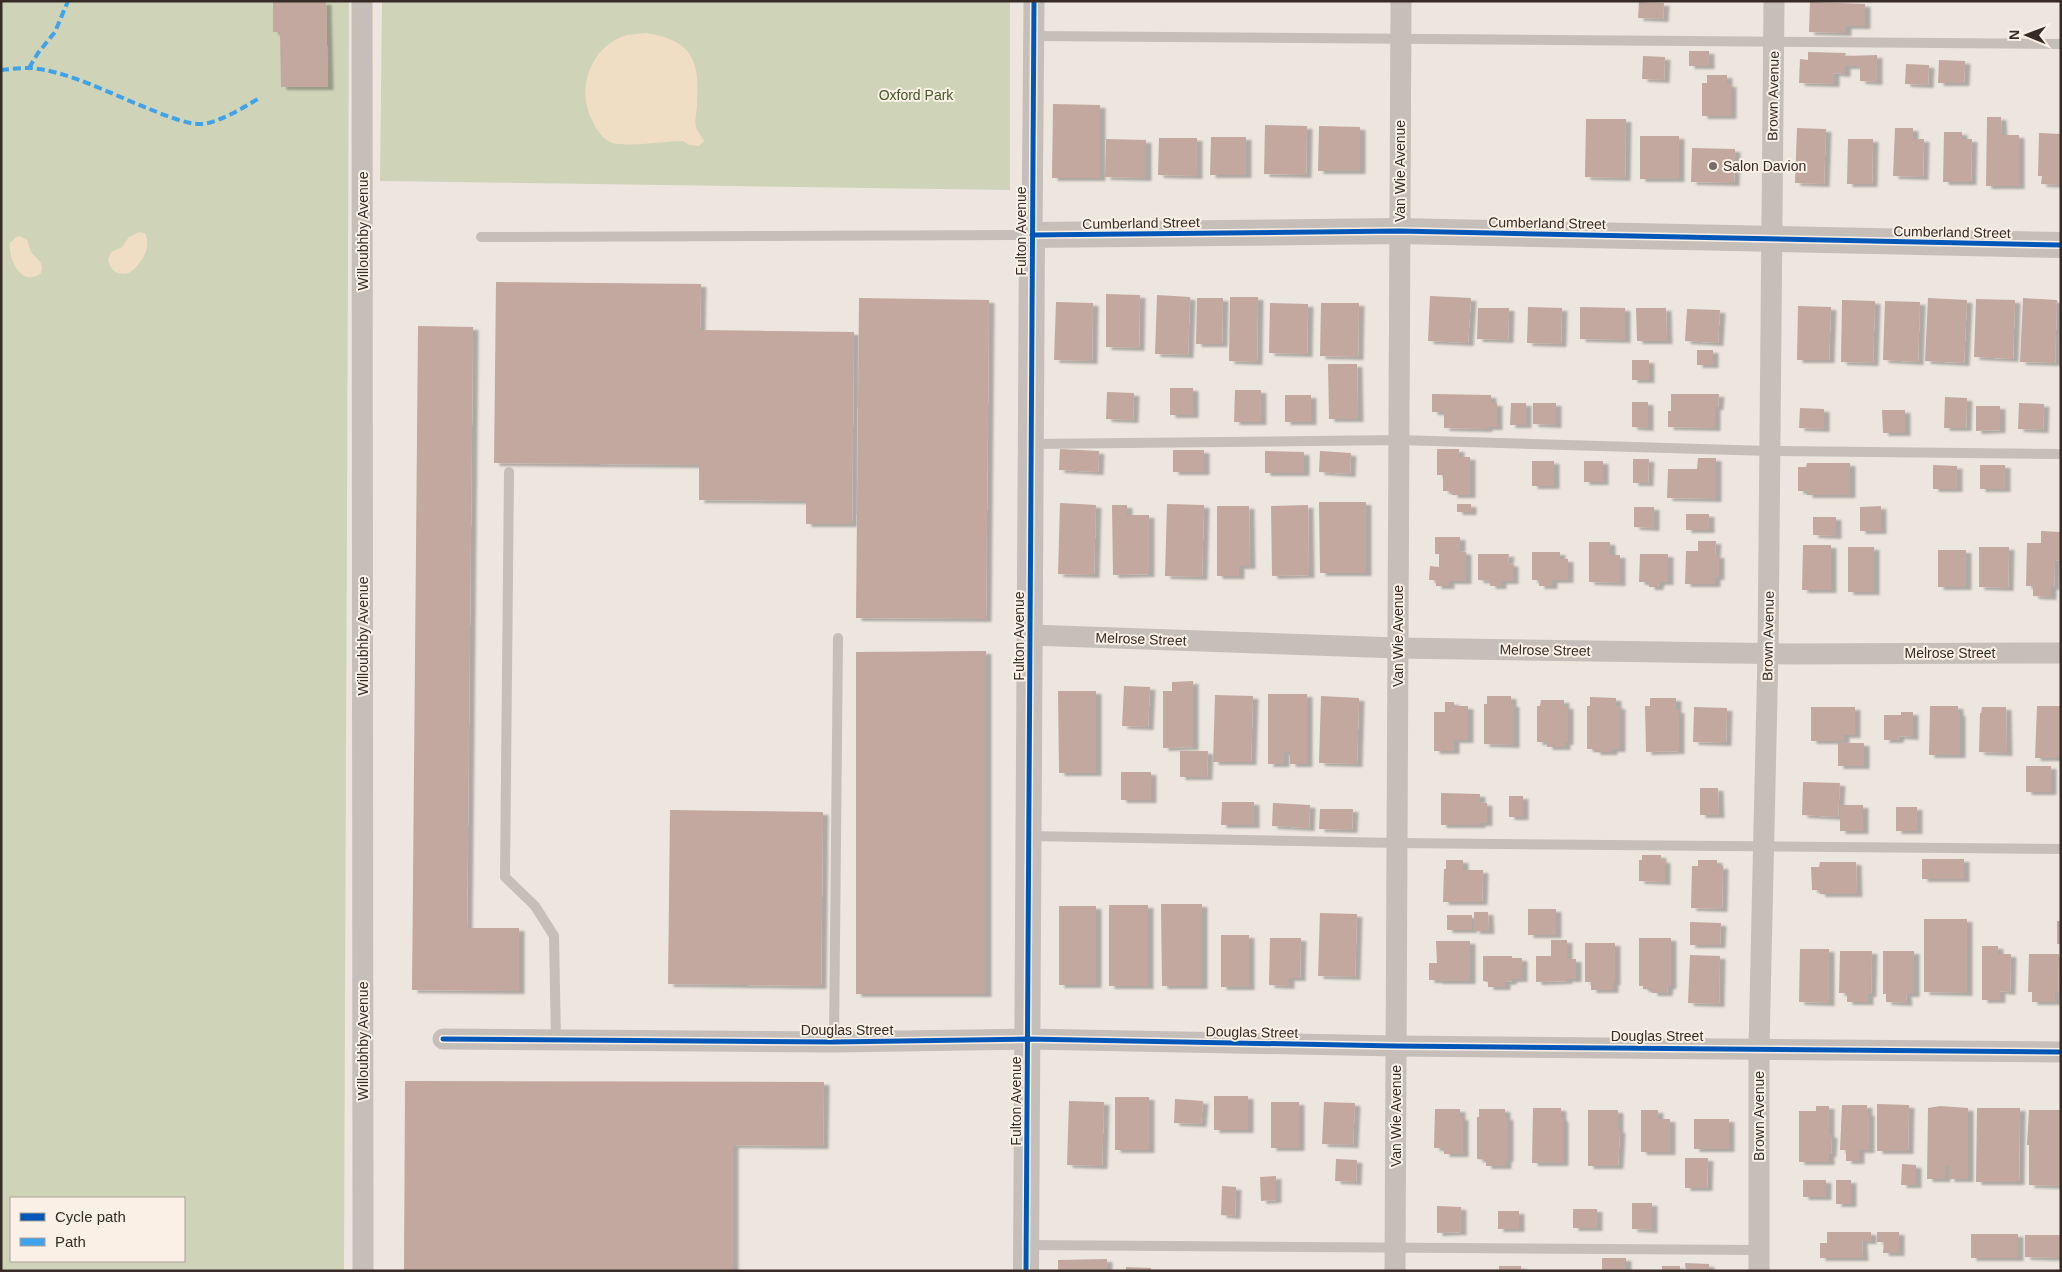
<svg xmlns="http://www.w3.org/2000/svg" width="2062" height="1272" viewBox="0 0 2062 1272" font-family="Arial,sans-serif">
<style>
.green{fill:#cfd3b8;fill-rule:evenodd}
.sand{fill:#efdec4}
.building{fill:#c2a89f;filter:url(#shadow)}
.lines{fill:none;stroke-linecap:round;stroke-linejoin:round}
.service{stroke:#c6beb8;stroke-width:10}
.minor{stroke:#c6beb8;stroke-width:21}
.tertiary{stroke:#c6beb8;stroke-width:26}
.quiet{stroke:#3fa3eb;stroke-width:4;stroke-dasharray:8 4;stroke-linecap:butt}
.cycleway-casing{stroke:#faf0e6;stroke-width:8}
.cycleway{stroke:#0057b8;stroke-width:5}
.poi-dot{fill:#776c67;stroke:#faf0e6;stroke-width:2}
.labels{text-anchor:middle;stroke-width:4;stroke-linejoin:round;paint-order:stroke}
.park-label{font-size:14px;fill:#475729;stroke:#faf0e6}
.street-label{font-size:14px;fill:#372b26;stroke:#faf0e6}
.poi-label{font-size:14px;fill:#372b26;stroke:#faf0e6;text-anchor:start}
</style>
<defs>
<filter id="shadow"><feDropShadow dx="5.5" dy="3" stdDeviation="1" flood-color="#0004"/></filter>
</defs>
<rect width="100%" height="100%" fill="#ede6df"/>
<g class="green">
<path d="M1 1H349L344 1271H1ZM11 1198H184V1261H11Z"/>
<polygon points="382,1 1010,1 1010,190 380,181"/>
</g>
<g class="sand">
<path d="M646 33C692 40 700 60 697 104 697 111 694 121 696 127 697 132 702 136 704 141L699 146 689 145 683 141C666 141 624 148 610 142 603 139 596 129 593 122 575 90 590 46 627 35 633 34 640 34 646 33Z"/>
<path d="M139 232 145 233C152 248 141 265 129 273 117 276 111 271 108 260L111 252 122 247 129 237Z"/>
<path d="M20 236 27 240C29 244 29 248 31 252 36 260 45 261 41 273 22 288 8 260 10 243L16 237Z"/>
</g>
<g class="building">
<polygon points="273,1 326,2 328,87 281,87 280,32 273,32"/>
<polygon points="1639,2 1664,3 1663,19 1638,18"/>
<polygon points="1810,2 1865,4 1865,26 1846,26 1846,33 1809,32"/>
<rect x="1689" y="51" width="20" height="15"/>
<polygon points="1808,52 1846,53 1845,56 1877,55 1877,82 1860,81 1860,66 1845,66 1845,74 1834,73 1834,84 1799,83 1800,59 1808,60"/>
<polygon points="1643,56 1665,57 1664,80 1642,79"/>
<polygon points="1939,60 1965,61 1964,83 1938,83"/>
<polygon points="1906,64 1929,65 1928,85 1905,84"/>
<polygon points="1707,75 1727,75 1727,84 1731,84 1731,116 1702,116 1702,83 1707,83"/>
<polygon points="1053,104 1100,105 1100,178 1052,178"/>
<polygon points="1987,117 2001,117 2002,135 2019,135 2019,186 1986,186"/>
<polygon points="1586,119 1626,119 1625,178 1585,177"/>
<polygon points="1265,125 1307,126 1306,175 1264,174"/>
<polygon points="1319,126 1360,127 1360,171 1318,171"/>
<polygon points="1797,128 1826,129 1824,184 1795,183"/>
<polygon points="1895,128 1913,128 1913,139 1924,139 1923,177 1893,176"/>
<polygon points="1944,132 1962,132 1962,139 1972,139 1971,182 1943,182"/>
<polygon points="2039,133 2061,134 2061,185 2041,184 2042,176 2038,176"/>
<rect x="1640" y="136" width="39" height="43"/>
<polygon points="1211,137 1246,137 1246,175 1210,175"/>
<polygon points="1159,138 1197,138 1197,176 1158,175"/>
<polygon points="1106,139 1146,140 1146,178 1105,177"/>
<polygon points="1848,139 1873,139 1872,184 1847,184"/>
<polygon points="1692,148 1735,149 1734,183 1691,182"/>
<polygon points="496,282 701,284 700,330 854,332 852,524 806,524 806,501 699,500 699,465 494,463"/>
<polygon points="1106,294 1140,295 1139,348 1106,347"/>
<polygon points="1157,295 1190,297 1188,355 1155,354"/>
<polygon points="1430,296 1471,298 1468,343 1428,341"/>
<polygon points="1230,297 1258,297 1257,362 1229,361"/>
<polygon points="859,298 989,300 986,619 856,618"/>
<polygon points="1197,298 1223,298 1222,344 1196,344"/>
<polygon points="1928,298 1967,300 1964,363 1925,361"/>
<polygon points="2023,298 2057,300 2055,363 2020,362"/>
<polygon points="1976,299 2015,300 2013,359 1974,357"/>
<polygon points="1842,300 1875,301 1873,363 1841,362"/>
<polygon points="1885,301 1920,302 1918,362 1883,360"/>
<polygon points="1056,302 1093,303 1092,361 1054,360"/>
<polygon points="1270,303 1308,304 1307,354 1269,353"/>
<polygon points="1321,303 1359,303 1358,357 1320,356"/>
<polygon points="1798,306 1831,307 1829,360 1797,360"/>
<polygon points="1528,307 1562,308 1561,344 1527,343"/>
<polygon points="1580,307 1625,308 1625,340 1580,339"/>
<polygon points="1478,308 1509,308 1508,340 1477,339"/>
<polygon points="1636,308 1666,308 1667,341 1637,341"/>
<polygon points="1687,309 1720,310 1718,343 1685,341"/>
<polygon points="418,326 473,327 467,928 519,928 519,991 412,990"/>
<rect x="1697" y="350" width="16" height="15"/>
<rect x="1632" y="360" width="17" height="20"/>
<polygon points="1328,364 1357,364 1358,419 1329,419"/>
<rect x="1170" y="388" width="23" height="27"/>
<polygon points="1235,390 1261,390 1261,422 1234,422"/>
<polygon points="1107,392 1134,393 1133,420 1106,419"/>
<polygon points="1432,394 1491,395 1491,403 1497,403 1497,427 1487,427 1487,429 1444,428 1444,412 1432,412"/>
<polygon points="1671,394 1719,394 1718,407 1715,407 1715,428 1668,427 1668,411 1671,411"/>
<rect x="1285" y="395" width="26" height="27"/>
<polygon points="1945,397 1967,398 1966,428 1944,428"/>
<polygon points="1632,402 1648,402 1648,428 1632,427"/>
<polygon points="1511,403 1526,403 1526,425 1510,425"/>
<polygon points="1533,403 1556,403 1556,425 1533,424"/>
<polygon points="2019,403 2044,404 2043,430 2018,429"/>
<polygon points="1976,406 2000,406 2000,430 1976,431"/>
<polygon points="1800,408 1824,409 1824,429 1799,428"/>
<polygon points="1882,410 1905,410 1905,433 1883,433"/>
<polygon points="1060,449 1099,451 1098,472 1059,470"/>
<polygon points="1437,449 1459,449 1459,457 1470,457 1470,495 1452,495 1452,491 1443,491 1443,475 1437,475"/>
<rect x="1173" y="450" width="31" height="22"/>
<polygon points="1265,451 1304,452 1304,473 1265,473"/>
<polygon points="1320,451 1351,453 1350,474 1319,472"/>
<polygon points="1698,458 1716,458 1716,499 1667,498 1668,469 1697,469"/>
<polygon points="1633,459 1649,459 1648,483 1633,483"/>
<rect x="1532" y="461" width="22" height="25"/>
<rect x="1584" y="461" width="19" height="21"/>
<polygon points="1807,463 1850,463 1850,495 1807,495 1807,491 1798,491 1798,467 1806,467"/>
<polygon points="1933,465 1957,466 1957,489 1933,489"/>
<rect x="1980" y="465" width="25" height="24"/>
<polygon points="1319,502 1366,502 1366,573 1320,573"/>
<polygon points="1060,503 1096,505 1094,575 1058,574"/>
<polygon points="1167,504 1204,505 1202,577 1165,576"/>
<rect x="1457" y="504" width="14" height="8"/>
<polygon points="1112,505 1127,505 1127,515 1149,515 1149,574 1113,575"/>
<polygon points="1308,505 1309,575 1272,576 1271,506"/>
<polygon points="1217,506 1249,506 1250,566 1239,566 1239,576 1217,576"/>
<polygon points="1881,506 1881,531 1860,531 1860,507"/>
<polygon points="1634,507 1654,507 1654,528 1634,527"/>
<rect x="1686" y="514" width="23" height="16"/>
<polygon points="1813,517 1836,517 1836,536 1813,535"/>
<polygon points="2041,531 2061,532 2060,560 2055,561 2054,587 2051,587 2051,597 2033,596 2033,586 2026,586 2027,543 2041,543"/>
<polygon points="1435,537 1460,537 1460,551 1466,552 1466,581 1449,581 1449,586 1436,586 1436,580 1429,580 1430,566 1439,567 1439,554 1435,554"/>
<polygon points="1698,541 1716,541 1715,555 1719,555 1719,577 1715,577 1715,584 1685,584 1686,551 1698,551"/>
<polygon points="1589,542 1610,542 1610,555 1620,555 1620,583 1589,582"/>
<polygon points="1803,545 1831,545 1831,590 1802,590"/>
<rect x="1848" y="547" width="26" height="45"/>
<polygon points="1979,547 2009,547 2008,588 1979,587"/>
<rect x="1938" y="550" width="28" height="37"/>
<polygon points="1532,552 1560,552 1560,559 1568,559 1568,580 1552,580 1552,586 1539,586 1539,580 1532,580"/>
<polygon points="1478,554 1509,554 1508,563 1513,564 1513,581 1501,581 1501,586 1490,586 1490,581 1478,580"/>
<polygon points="1640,554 1668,554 1668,582 1659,582 1658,587 1649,587 1649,582 1639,582"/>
<polygon points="986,651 986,994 856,994 856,652"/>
<polygon points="1193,681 1193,747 1163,748 1163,691 1172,691 1172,682"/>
<polygon points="1124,686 1150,687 1148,727 1122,726"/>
<polygon points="1058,691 1096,691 1096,773 1059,773"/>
<polygon points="1268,694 1307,694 1307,764 1290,764 1290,752 1284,752 1284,764 1268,764"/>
<polygon points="1215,695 1253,696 1251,762 1213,762"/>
<polygon points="1321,696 1359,698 1357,764 1319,763"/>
<polygon points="1487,696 1511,696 1511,704 1514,704 1514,745 1484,744 1484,704 1487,704"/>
<polygon points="1590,697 1616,698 1616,706 1620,706 1620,749 1612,749 1612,752 1595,752 1595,749 1587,749 1587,706 1590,706"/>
<polygon points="1650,698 1676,698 1676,710 1679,710 1679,751 1646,752 1645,706 1650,706"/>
<polygon points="1541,700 1564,700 1564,706 1568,706 1568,742 1565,742 1565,747 1547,747 1547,742 1537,742 1537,706 1540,706"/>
<polygon points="1445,702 1454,702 1454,706 1468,706 1468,740 1454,740 1454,751 1434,751 1434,712 1445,712"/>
<polygon points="1930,706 1958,706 1958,713 1960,713 1960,755 1929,755"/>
<polygon points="2037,706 2061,706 2061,758 2035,758"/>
<polygon points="1694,707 1727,708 1726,743 1693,742"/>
<polygon points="1811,707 1855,707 1855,735 1844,735 1844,741 1811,741"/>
<polygon points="1982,707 2006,707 2007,753 1979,752 1980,713 1981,713"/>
<polygon points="1901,712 1913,712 1913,737 1899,736 1898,740 1884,740 1884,715 1901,715"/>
<rect x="1838" y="743" width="26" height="23"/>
<polygon points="1180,751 1208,751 1207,777 1180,777"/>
<rect x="2026" y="766" width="25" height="26"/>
<rect x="1121" y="772" width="30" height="28"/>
<polygon points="1803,782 1840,783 1838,817 1802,815"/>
<polygon points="1700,788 1718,788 1719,815 1700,815"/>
<polygon points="1441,793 1480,794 1480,802 1487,803 1487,823 1480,823 1480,825 1441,825"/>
<rect x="1509" y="796" width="14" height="21"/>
<polygon points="1222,802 1254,802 1254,825 1221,825"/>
<polygon points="1273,803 1310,805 1309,828 1272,826"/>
<rect x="1840" y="805" width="23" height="26"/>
<rect x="1896" y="807" width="21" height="24"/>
<polygon points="1320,809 1353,809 1352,830 1319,829"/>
<polygon points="670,810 823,812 821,986 668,984"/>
<polygon points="1642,855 1661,855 1661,860 1665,860 1665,882 1639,881 1639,860 1642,860"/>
<rect x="1922" y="859" width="42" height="20"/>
<polygon points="1446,860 1463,860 1463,870 1483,870 1482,902 1443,902 1444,869 1446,869"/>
<polygon points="1698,860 1717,860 1717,866 1723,866 1722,909 1691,908 1692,866 1698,866"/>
<polygon points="1820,862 1856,862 1857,894 1820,894 1819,890 1812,890 1811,867 1819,867"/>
<polygon points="1161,904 1202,904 1202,986 1162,986"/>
<rect x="1109" y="905" width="39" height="81"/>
<rect x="1059" y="906" width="37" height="79"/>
<rect x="1528" y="909" width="28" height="26"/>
<polygon points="1474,912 1488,912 1489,931 1474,931"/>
<polygon points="1320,913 1357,914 1355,977 1318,976"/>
<rect x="1447" y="915" width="25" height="15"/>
<polygon points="1924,919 1967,919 1967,993 1924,992"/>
<rect x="2057" y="921" width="4" height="23"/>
<polygon points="1690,922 1721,923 1720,945 1690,945"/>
<rect x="1221" y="935" width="28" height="52"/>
<polygon points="1270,938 1301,938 1300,978 1289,978 1289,986 1269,985"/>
<polygon points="1639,938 1671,938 1671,986 1668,986 1667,993 1652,993 1652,989 1643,989 1643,986 1639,986"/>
<polygon points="1551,940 1567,940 1567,959 1576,959 1576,979 1567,979 1567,981 1536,982 1536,956 1551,956"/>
<polygon points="1436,941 1470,941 1470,981 1437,981 1437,980 1429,980 1429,963 1437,963"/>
<polygon points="1585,943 1615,943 1615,982 1613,982 1613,990 1591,990 1591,982 1585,982"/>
<polygon points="1982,946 1998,946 1998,954 2011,954 2010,992 2000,991 2000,1000 1982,1000"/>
<polygon points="1800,949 1829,949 1829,1003 1799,1002"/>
<polygon points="1840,951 1872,951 1871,994 1868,994 1868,1002 1847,1002 1847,993 1839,993"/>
<polygon points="1883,951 1914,951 1914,994 1906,994 1907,1003 1886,1002 1886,994 1883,994"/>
<polygon points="2029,954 2059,954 2058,992 2055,992 2055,1002 2032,1002 2032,992 2028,992"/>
<polygon points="1690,955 1720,956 1719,1004 1688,1003"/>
<polygon points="1483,956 1512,956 1512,958 1522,958 1522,979 1512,979 1512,981 1505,982 1505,987 1488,987 1488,982 1483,981"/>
<polygon points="405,1081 824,1082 823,1146 733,1145 733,1271 404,1271"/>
<rect x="1214" y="1096" width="34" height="34"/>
<rect x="1115" y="1097" width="34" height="53"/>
<polygon points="1175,1099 1203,1101 1201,1124 1174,1123"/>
<polygon points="1069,1101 1104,1102 1102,1166 1067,1165"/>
<rect x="1271" y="1102" width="28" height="46"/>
<polygon points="1324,1102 1355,1103 1353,1145 1322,1144"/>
<polygon points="1877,1104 1909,1105 1908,1151 1877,1151"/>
<polygon points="1842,1105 1867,1105 1867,1113 1869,1113 1869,1150 1859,1150 1859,1161 1846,1161 1846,1150 1840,1150"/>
<polygon points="1816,1106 1829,1106 1829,1135 1832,1135 1831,1154 1829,1154 1829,1162 1799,1162 1799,1111 1816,1111"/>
<polygon points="1940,1106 1968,1108 1968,1179 1949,1179 1949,1166 1945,1166 1945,1179 1927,1179 1928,1108"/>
<polygon points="1533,1108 1561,1108 1561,1118 1563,1119 1563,1163 1532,1163"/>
<polygon points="1977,1108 2020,1108 2019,1182 1976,1182"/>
<polygon points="1435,1109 1460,1109 1460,1117 1463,1117 1463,1154 1444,1154 1444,1148 1434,1148"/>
<polygon points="1479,1109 1505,1109 1505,1117 1508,1117 1508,1159 1506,1159 1506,1166 1486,1166 1486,1160 1477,1159 1477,1117 1479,1117"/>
<polygon points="1588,1110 1618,1110 1618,1130 1620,1130 1618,1166 1588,1166"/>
<polygon points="1641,1110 1658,1110 1658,1119 1670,1119 1670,1152 1641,1152"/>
<polygon points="2029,1110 2061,1110 2061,1186 2029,1185 2029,1145 2027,1145"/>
<rect x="1694" y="1119" width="35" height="30"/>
<polygon points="1685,1158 1708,1158 1707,1188 1685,1188"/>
<polygon points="1336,1159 1357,1160 1356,1182 1335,1181"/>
<polygon points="1902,1164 1916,1165 1916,1185 1901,1185"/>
<polygon points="1276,1176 1276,1200 1261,1201 1260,1177"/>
<rect x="1803" y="1180" width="23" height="17"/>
<rect x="1836" y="1180" width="15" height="24"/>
<polygon points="1222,1186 1236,1187 1235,1216 1221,1215"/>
<polygon points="1632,1203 1652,1203 1652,1230 1632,1229"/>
<polygon points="1437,1206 1461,1207 1461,1232 1437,1233"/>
<rect x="1573" y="1209" width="24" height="19"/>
<rect x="1498" y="1211" width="21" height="18"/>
<polygon points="1827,1232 1871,1232 1871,1241 1862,1241 1863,1258 1820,1258 1820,1243 1827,1243"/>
<polygon points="1877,1232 1899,1232 1899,1253 1883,1253 1884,1242 1877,1242"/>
<rect x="1971" y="1234" width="47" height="24"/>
<polygon points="2025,1235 2061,1235 2061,1258 2025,1257"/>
<rect x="1602" y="1258" width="24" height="13"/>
<polygon points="1107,1259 1107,1271 1058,1271 1058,1260"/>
<polygon points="1685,1263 1709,1264 1709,1271 1686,1271"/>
<rect x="1499" y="1266" width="22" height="5"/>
<rect x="1662" y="1266" width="18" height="5"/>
<polygon points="1126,1267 1151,1268 1151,1271 1126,1271"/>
</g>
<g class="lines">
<g class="service">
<polyline points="1033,36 2061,44"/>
<polyline points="481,237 1031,235"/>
<polyline points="1032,444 1399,440 1769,451 2061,454"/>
<polyline points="509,472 505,877 535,906 554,936 556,1041"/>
<polyline points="1029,836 1397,843 2061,849"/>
<polyline points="834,1042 838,638"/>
<polyline points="1028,1245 1759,1250"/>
</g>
<g class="minor">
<polyline points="362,1 363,1271"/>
<polyline points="1032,235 1034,1"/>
<polyline points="1030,635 1398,648 1791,654 2061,653"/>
<polyline points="443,1039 834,1042 1028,1039 1396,1046 2061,1052"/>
<polyline points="1395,1271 1401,1"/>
<polyline points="1759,1271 1759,1048 1768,652 1774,1"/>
</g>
<polyline class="tertiary" points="1026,1271 1032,235 1399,231 2061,245"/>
<g class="quiet">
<polyline points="29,68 38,53 55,32 68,1"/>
<path d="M1 70C10 69 19 68 28 68 64 69 113 95 147 108 162 114 187 125 202 124 221 122 246 106 261 97"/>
</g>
<defs>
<g id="cycleway">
<polyline points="1032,235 1399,231 2061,245"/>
<polyline points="443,1039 834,1042 1028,1039 1396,1046 2061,1052"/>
<polyline points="1026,1271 1034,1"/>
</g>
</defs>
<use href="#cycleway" class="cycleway-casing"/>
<use href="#cycleway" class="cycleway"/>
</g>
<circle class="poi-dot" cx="1713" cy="166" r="5"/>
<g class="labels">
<g class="park-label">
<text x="916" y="100">Oxford Park</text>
</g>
<g class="street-label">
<text transform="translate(1773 96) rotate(-89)" y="5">Brown Avenue</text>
<text transform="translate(1400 171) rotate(-90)" y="5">Van Wie Avenue</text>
<text transform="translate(1141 223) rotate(-1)" y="5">Cumberland Street</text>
<text transform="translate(1547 223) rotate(1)" y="5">Cumberland Street</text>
<text transform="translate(363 231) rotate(-90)" y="5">Willoubhby Avenue</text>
<text transform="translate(1021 231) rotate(-90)" y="5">Fulton Avenue</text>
<text transform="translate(1952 232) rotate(1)" y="5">Cumberland Street</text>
<text transform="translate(363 636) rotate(-90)" y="5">Willoubhby Avenue</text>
<text transform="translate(1019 636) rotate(-90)" y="5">Fulton Avenue</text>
<text transform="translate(1398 636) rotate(-90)" y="5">Van Wie Avenue</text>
<text transform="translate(1768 636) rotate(-89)" y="5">Brown Avenue</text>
<text transform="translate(1141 639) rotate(2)" y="5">Melrose Street</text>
<text transform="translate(1545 650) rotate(1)" y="5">Melrose Street</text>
<text x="1950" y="658">Melrose Street</text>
<text x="847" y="1035">Douglas Street</text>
<text transform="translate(1252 1032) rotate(1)" y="5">Douglas Street</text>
<text x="1657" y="1041">Douglas Street</text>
<text transform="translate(363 1041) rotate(-90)" y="5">Willoubhby Avenue</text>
<text transform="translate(1016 1101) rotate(-90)" y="5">Fulton Avenue</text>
<text transform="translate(1396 1116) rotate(-90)" y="5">Van Wie Avenue</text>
<text transform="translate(1759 1116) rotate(-90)" y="5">Brown Avenue</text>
</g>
<g class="poi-label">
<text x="1723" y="171">Salon Davion</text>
</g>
</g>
<rect width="2062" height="1272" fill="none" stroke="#372b26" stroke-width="5"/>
<rect x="10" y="1197" width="175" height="65" fill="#faf0e6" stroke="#aca199"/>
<rect x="20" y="1213" width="25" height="8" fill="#0057b8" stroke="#aca199"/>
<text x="55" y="1222" font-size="15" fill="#372b26">Cycle path</text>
<rect x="20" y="1238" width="25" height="8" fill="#3fa3eb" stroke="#aca199"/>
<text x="55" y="1247" font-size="15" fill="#372b26">Path</text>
<g transform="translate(2027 35) rotate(271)" stroke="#faf0e6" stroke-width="4" paint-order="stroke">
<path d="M0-4L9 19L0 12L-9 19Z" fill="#372b26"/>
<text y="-8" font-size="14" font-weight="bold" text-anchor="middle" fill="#372b26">N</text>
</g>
</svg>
